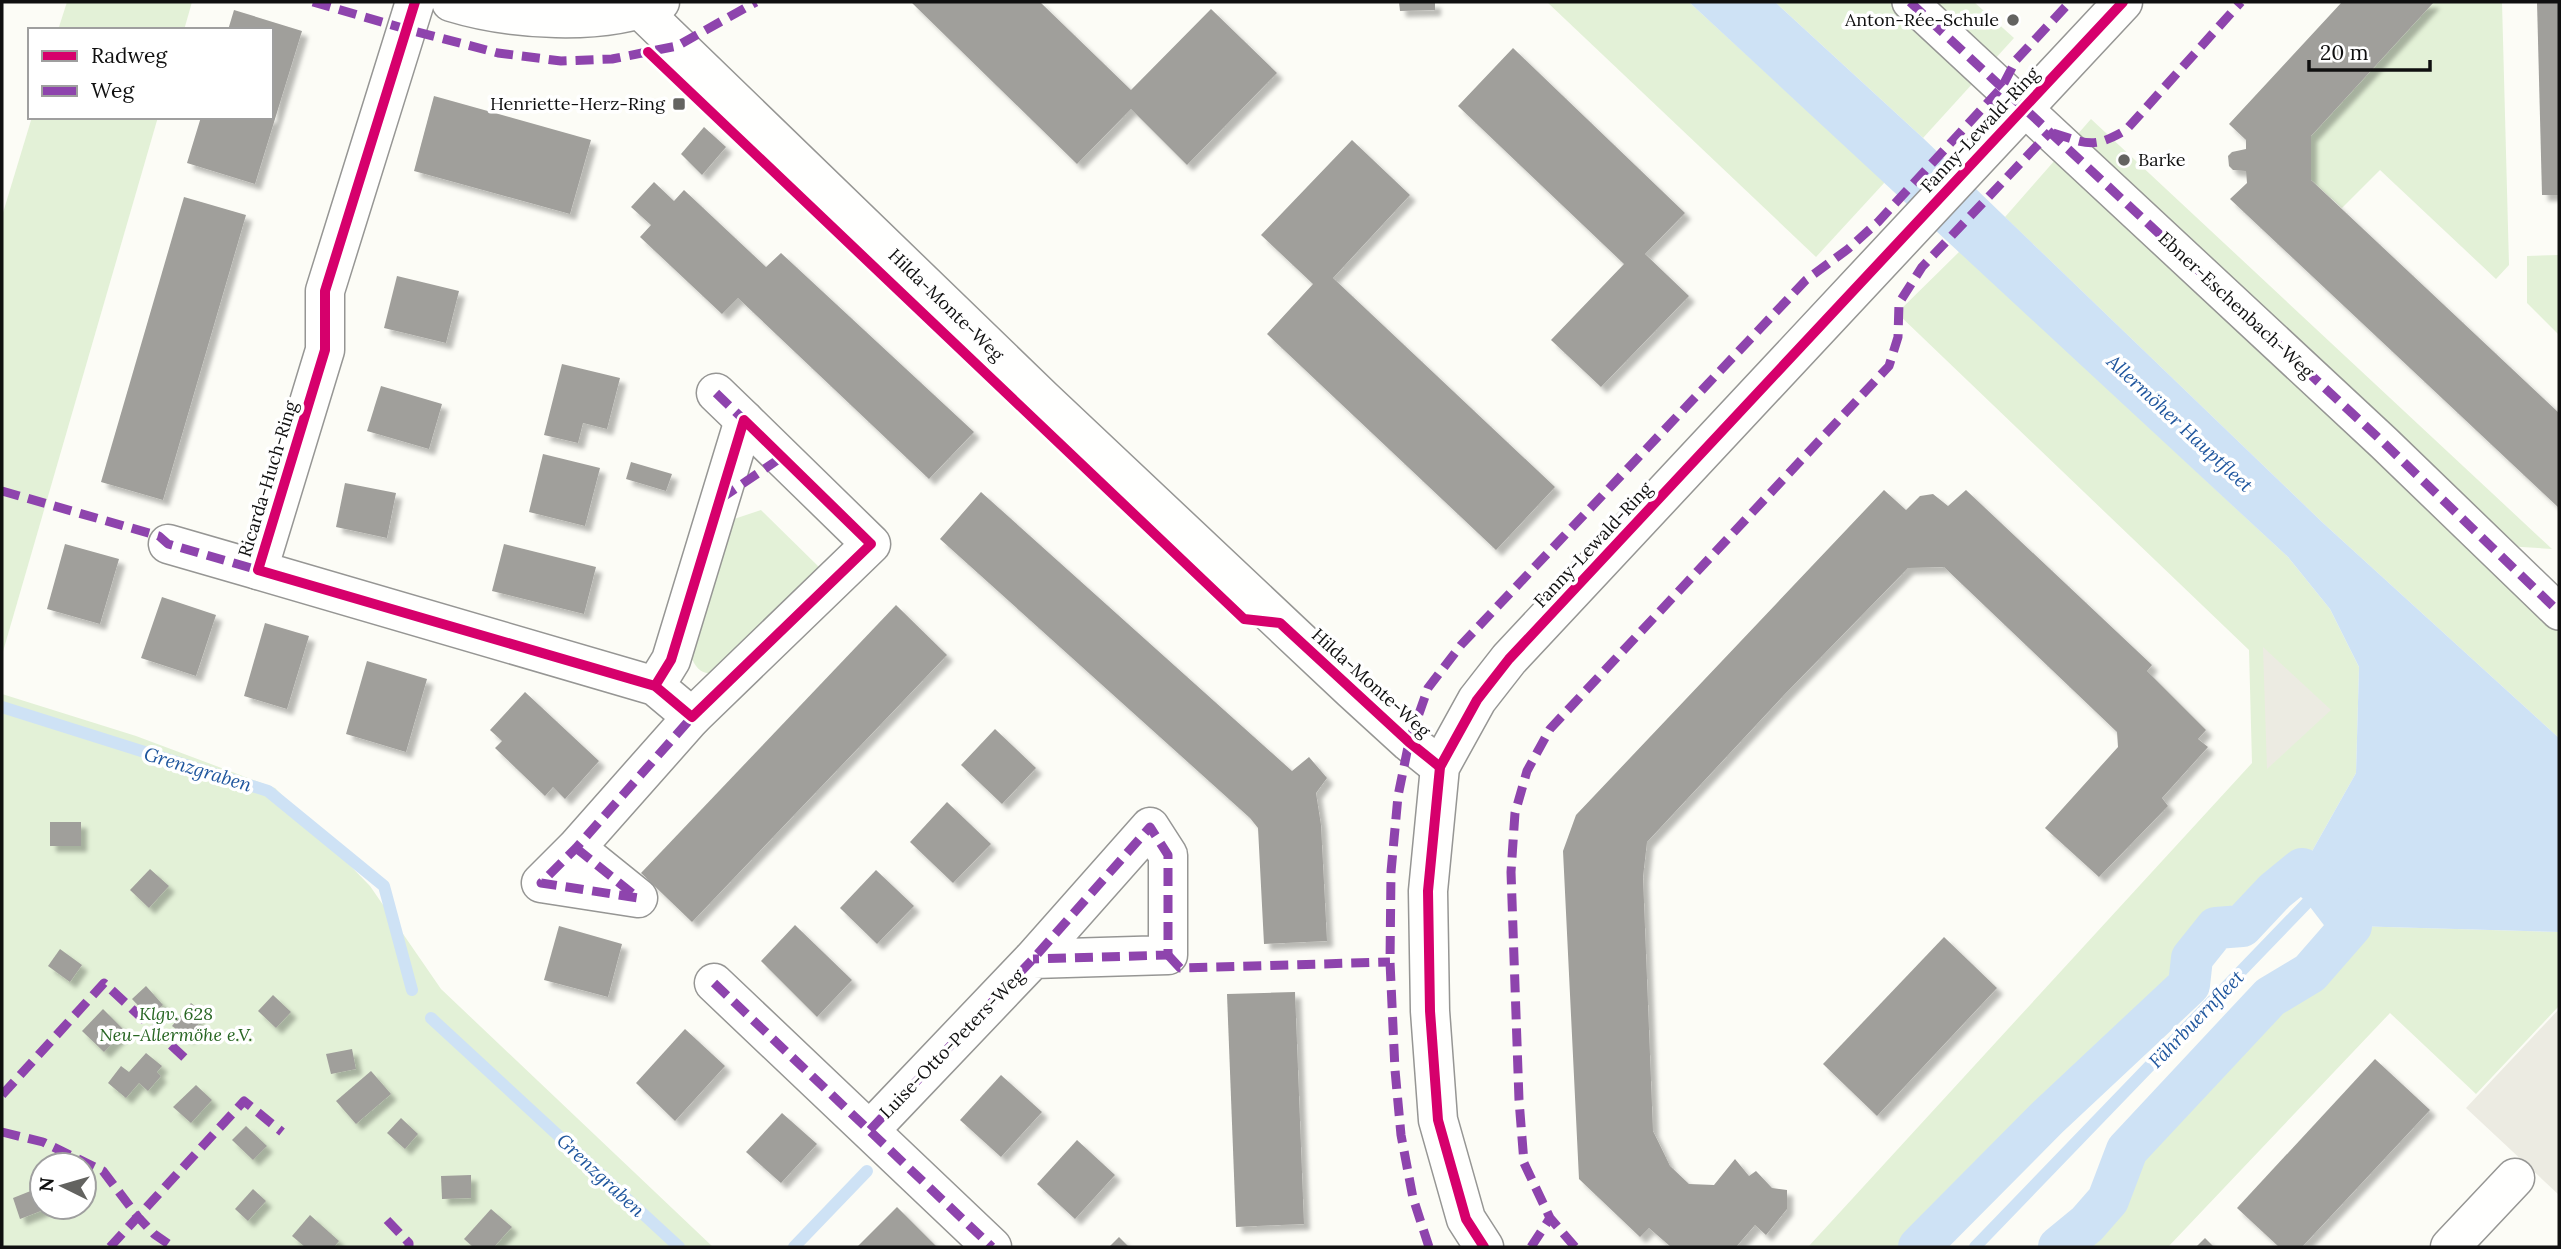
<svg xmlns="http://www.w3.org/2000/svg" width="2561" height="1249" viewBox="0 0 2561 1249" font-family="Lora,serif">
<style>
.green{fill:#e3f1d7;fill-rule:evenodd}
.plaza{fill:#ecebe2}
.water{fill:#cee2f5}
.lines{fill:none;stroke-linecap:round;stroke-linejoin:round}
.stream{stroke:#cee2f5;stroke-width:12}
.canal{stroke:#cee2f5;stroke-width:42}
.building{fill:#a09f9b;filter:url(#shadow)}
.pedestrian-casing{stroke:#969694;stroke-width:38}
.minor-casing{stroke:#969694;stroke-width:41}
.pedestrian{stroke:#fffffe;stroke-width:35}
.minor{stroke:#fffffe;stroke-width:38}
.quiet{stroke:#8e44ad;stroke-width:9;stroke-dasharray:18 9;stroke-linecap:butt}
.cycleway-casing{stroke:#fff;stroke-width:15}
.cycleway{stroke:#d6006c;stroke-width:10}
.poi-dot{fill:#636360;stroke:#fff;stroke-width:2.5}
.labels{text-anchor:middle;stroke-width:7;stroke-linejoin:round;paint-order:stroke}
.poi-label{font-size:18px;fill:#101010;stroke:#fff;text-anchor:end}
.street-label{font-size:18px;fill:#101010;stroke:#fff}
.park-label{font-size:18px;font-style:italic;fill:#286623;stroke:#fff}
.water-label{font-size:19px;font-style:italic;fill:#1e559d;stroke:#fff}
</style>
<defs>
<filter id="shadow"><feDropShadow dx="6" dy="6" stdDeviation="2" flood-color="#0004"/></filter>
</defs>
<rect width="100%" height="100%" fill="#fcfcf6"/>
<g class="green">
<polygon points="67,2 192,2 184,30 58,30"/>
<polygon points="1547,2 1689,2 1885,182 1816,257"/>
<polygon points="1775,2 1974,2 2014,38 1923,138"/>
<polygon points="2434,2 2502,2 2509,265 2496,279 2380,170 2342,208 2311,180 2311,136"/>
<polygon points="32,117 158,117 2,655 2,216"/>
<polygon points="2091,119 2552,549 2506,546 2222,312 2559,631 2559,738 2322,522 2005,217"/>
<polygon points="1960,251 2288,557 2330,609 2359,667 2356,773 2302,869 2275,891 2242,926 2216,928 2192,958 2189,985 2047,1118 1919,1247 1808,1247 2252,763 2249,650 1897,313"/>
<polygon points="2559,255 2559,335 2527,303 2527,256"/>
<path d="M761 510 820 568 719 673C705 675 698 672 692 659L731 520Z"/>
<path d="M2 694 136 736 275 788 370 886 441 989 713 1247H2ZM42 1165H84V1207H42Z"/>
<polygon points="2351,926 2559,932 2559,1006 2476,1094 2390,1013 2168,1247 2059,1247 2086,1224 2108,1200 2127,1150 2270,997 2310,973"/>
</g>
<g class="plaza">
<polygon points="2263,647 2331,710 2267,769"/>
<polygon points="2559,1009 2559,1195 2466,1108"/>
</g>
<polygon class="water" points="1689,2 1775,2 1923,138 2322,522 2559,738 2559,932 2351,926 2318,892 2302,869 2356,773 2359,667 2330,609 2288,557"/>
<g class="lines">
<g class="stream">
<polyline points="2,707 268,791 384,886 412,990"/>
<polyline points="431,1018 679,1247"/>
<polyline points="794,1247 867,1171"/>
<polyline points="1975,1247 2329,880"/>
</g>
<polyline class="canal" points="1919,1247 2047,1118 2189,985 2192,958 2216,928 2242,926 2275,891 2302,869 2322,888 2351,926 2310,973 2270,997 2127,1150 2108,1200 2087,1224 2059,1247"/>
</g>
<g class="building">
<polygon points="911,2 1040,2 1131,90 1211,9 1277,73 1187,165 1131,109 1077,164"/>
<polygon points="1399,2 1435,2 1435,10 1400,11"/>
<polygon points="2342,2 2434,2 2311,136 2311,180 2559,413 2559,508 2230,199 2247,183 2246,171 2233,170 2229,166 2228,156 2232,152 2246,149 2246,140 2229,124"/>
<polygon points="2537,2 2559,2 2559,195 2542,195"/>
<polygon points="234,10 302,31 255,184 187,163 201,117 271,117 271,30 228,30"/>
<polygon points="1513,48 1685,213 1645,254 1689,296 1601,387 1551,340 1624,264 1458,106"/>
<polygon points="434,96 591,140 570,214 414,171"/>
<polygon points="704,127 726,147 702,175 681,154"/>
<polygon points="1352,140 1410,195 1333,278 1555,487 1496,550 1267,334 1313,284 1261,235"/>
<polygon points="654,182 674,201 684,190 766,267 781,253 974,432 929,479 738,298 722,314 640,237 651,225 631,207"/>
<polygon points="184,197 246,215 163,500 101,482"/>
<polygon points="397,276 459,291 446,343 384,328"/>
<polygon points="562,364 620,378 607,429 583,423 578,443 544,435"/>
<polygon points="381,386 442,404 429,449 367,431"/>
<polygon points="543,454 600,468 585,526 529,512"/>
<polygon points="631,462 672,474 666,491 626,479"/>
<polygon points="345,483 396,493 387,538 336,527"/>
<polygon points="1884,490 1906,510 1920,496 1933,494 1948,506 1966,490 2152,665 2147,671 2206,730 2198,739 2208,747 2162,798 2168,806 2099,877 2045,828 2118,747 2117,732 1944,567 1908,568 1784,695 1647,842 1643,877 1653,1131 1670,1166 1689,1184 1714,1185 1735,1159 1749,1176 1756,1171 1772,1188 1787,1190 1787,1209 1766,1235 1755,1225 1736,1247 1671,1247 1649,1228 1640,1237 1579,1179 1563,851 1576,815"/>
<polygon points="981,492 1292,771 1309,757 1327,778 1316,793 1321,825 1327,941 1264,944 1258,828 1250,818 940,539"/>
<polygon points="65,544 119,559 100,624 47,609"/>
<polygon points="504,544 596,567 584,614 492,591"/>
<polygon points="162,597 216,615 196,676 141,658"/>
<polygon points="896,605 947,655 692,922 641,873"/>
<polygon points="265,623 309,636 287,709 244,696"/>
<polygon points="367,661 427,679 406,752 346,734"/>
<polygon points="525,692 599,761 565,799 553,787 545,796 495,748 502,741 490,730"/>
<polygon points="995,729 1036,768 1002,804 961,765"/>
<polygon points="947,802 991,844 953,883 910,842"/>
<rect x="50" y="822" width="31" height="24"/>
<polygon points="150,869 169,886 149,908 130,890"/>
<polygon points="876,870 914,906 877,944 840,908"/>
<polygon points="795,925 852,980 817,1017 761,961"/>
<polygon points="559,926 622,944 608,997 544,980"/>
<polygon points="1944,937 1997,988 1877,1116 1823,1064"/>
<polygon points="60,949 82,965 70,982 48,966"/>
<polygon points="146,986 163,1005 149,1017 132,999"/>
<polygon points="1295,992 1304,1224 1236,1227 1227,994"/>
<polygon points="273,995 291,1012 276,1028 258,1011"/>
<polygon points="191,1003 201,1011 195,1018 200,1022 188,1038 172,1026"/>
<polygon points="103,1009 125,1031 104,1052 82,1031"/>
<polygon points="685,1029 725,1066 675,1121 636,1083"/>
<polygon points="352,1049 356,1069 331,1074 326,1054"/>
<polygon points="146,1053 162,1066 157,1072 161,1076 148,1091 139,1083 126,1098 108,1083 121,1066 129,1072"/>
<polygon points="2375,1059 2430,1110 2302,1247 2279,1247 2237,1208"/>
<polygon points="371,1071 391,1094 356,1124 336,1101"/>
<polygon points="1001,1075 1042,1112 1001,1157 960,1120"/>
<polygon points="196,1085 212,1100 191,1123 173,1107"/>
<polygon points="782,1113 817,1144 781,1183 746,1152"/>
<polygon points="401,1118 418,1134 405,1149 387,1133"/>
<polygon points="246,1126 267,1146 253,1160 232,1140"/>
<polygon points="1077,1140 1115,1175 1075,1219 1037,1184"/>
<polygon points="471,1175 471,1198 442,1199 441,1176"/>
<polygon points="38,1188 42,1207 46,1209 20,1219 13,1198"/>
<polygon points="253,1189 266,1201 248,1221 235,1209"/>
<polygon points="897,1207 937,1247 857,1247"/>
<polygon points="491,1209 512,1227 494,1247 473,1247 464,1239"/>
<polygon points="310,1215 339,1241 334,1247 305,1247 292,1236"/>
<polygon points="1119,1237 1129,1247 1109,1247"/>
<polygon points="2205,1238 2214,1247 2196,1247"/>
</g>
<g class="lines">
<defs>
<polyline id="pedestrian" points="1910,2 2384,443 2559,612"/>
<g id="minor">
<polyline points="415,2 325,291 325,350 258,570 655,686 692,717 871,544 744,420 671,660 655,686"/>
<path d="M451 2C510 20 602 27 660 2"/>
<polyline points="641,10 1043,399 1352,690 1409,742 1440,767"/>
<polyline points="716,393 744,420"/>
<polyline points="168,544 258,570"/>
<polyline points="576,848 638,898 541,883 576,848 692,717"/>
<polyline points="714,983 992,1247"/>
<polyline points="870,1130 1033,959 1150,827 1168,855 1168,955 1033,959"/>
<polyline points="1484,1247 1466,1219 1438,1120 1430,1011 1428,891 1440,767 1477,700 1509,659 2123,2"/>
<polyline points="2450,1247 2515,1178"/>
</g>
</defs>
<use href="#pedestrian" class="pedestrian-casing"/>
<use href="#minor" class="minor-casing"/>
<use href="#pedestrian" class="pedestrian"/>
<use href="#minor" class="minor"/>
<g class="quiet">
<polyline points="313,2 406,29 498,53 561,61 612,59 677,46 756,2"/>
<polyline points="1910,2 2384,443 2559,612"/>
<path d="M2053 133C2088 144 2093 149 2126 130L2241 2"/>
<polyline points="716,393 744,420"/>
<polyline points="2,491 159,536 168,544 258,570"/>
<polyline points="720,499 782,457"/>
<polyline points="576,848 638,898 541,883 576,848 692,717"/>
<polyline points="1168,955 1180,968 1390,962"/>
<polyline points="714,983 992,1247"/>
<polyline points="2,1095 104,983 186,1059"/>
<polyline points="870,1130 1033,959 1150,827 1168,855 1168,955 1033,959"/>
<polyline points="2,1132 43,1142 103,1171 138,1217 154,1234 173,1247"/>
<polyline points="387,1220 409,1243 409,1247"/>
<polyline points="110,1247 244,1101 282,1132"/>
<polyline points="1429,1247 1413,1198 1401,1135 1395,1070 1390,962 1391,872 1398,796 1409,742 1428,688 1461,645 1806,280 1848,249 1878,222 2002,87 2016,60 2070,2"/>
<polyline points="1531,1247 1550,1218"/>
<polyline points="1575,1247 1550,1218 1524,1163 1519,1100 1511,872 1515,813 1527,771 1550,729 1889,366 1898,337 1899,303 1922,267 2050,132"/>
</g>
<defs>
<g id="cycleway">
<polyline points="415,2 325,291 325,350 258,570 655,686 692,717 871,544 744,420 671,660 655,686"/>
<polyline points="648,52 1244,619 1280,623 1409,742 1440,767"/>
<polyline points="1484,1247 1466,1219 1438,1120 1430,1011 1428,891 1440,767 1477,700 1509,659 2123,2"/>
</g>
</defs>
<use href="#cycleway" class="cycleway-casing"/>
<use href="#cycleway" class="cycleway"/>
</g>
<g class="poi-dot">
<circle cx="2013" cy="20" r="7"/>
<rect x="672" y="97" width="14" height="14" rx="3.5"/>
<circle cx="2124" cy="160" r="7"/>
</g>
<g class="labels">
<g class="poi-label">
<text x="1999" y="26">Anton-Rée-Schule</text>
<text x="665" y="110">Henriette-Herz-Ring</text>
<text x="2138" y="166" text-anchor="start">Barke</text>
</g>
<g class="street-label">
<text transform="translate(1980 130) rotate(-47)" y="6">Fanny-Lewald-Ring</text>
<text transform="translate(946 305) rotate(44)" y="6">Hilda-Monte-Weg</text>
<text transform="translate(2236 305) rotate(43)" y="6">Ebner-Eschenbach-Weg</text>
<text transform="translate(268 479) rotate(-73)" y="6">Ricarda-Huch-Ring</text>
<text transform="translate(1593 545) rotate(-47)" y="6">Fanny-Lewald-Ring</text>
<text transform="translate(1371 683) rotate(42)" y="6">Hilda-Monte-Weg</text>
<text transform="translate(952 1044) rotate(-46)" y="6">Luise-Otto-Peters-Weg</text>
</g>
<g class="park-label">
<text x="176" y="1020">Klgv. 628<tspan x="176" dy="21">Neu-Allermöhe e.V.</tspan></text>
</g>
<g class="water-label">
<text transform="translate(2180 423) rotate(43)" y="7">Allermöher Hauptfleet</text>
<text transform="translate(198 769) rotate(17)" y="7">Grenzgraben</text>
<text transform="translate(2196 1019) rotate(-46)" y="7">Fährbuernfleet</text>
<text transform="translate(601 1175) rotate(43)" y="7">Grenzgraben</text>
</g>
</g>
<rect width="2561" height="1249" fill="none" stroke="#101010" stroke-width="7"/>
<rect x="28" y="28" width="245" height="91" fill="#ffffff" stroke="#9f9f9f" stroke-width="2"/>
<rect x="42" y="51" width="35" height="10" fill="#d6006c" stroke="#9f9f9f" stroke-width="2"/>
<text x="91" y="63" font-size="21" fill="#101010">Radweg</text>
<rect x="42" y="86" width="35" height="10" fill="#8e44ad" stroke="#9f9f9f" stroke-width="2"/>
<text x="91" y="98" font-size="21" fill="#101010">Weg</text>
<g transform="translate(63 1186) rotate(275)"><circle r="33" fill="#ffffff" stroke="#9f9f9f" stroke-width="2"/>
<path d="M0-5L12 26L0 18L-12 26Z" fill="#636360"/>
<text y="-10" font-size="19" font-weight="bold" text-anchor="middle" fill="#101010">N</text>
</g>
<path d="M2309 60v10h121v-10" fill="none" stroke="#101010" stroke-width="3.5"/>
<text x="2320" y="60" font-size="21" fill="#101010" stroke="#ffffff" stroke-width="5" paint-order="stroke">20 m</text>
</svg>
